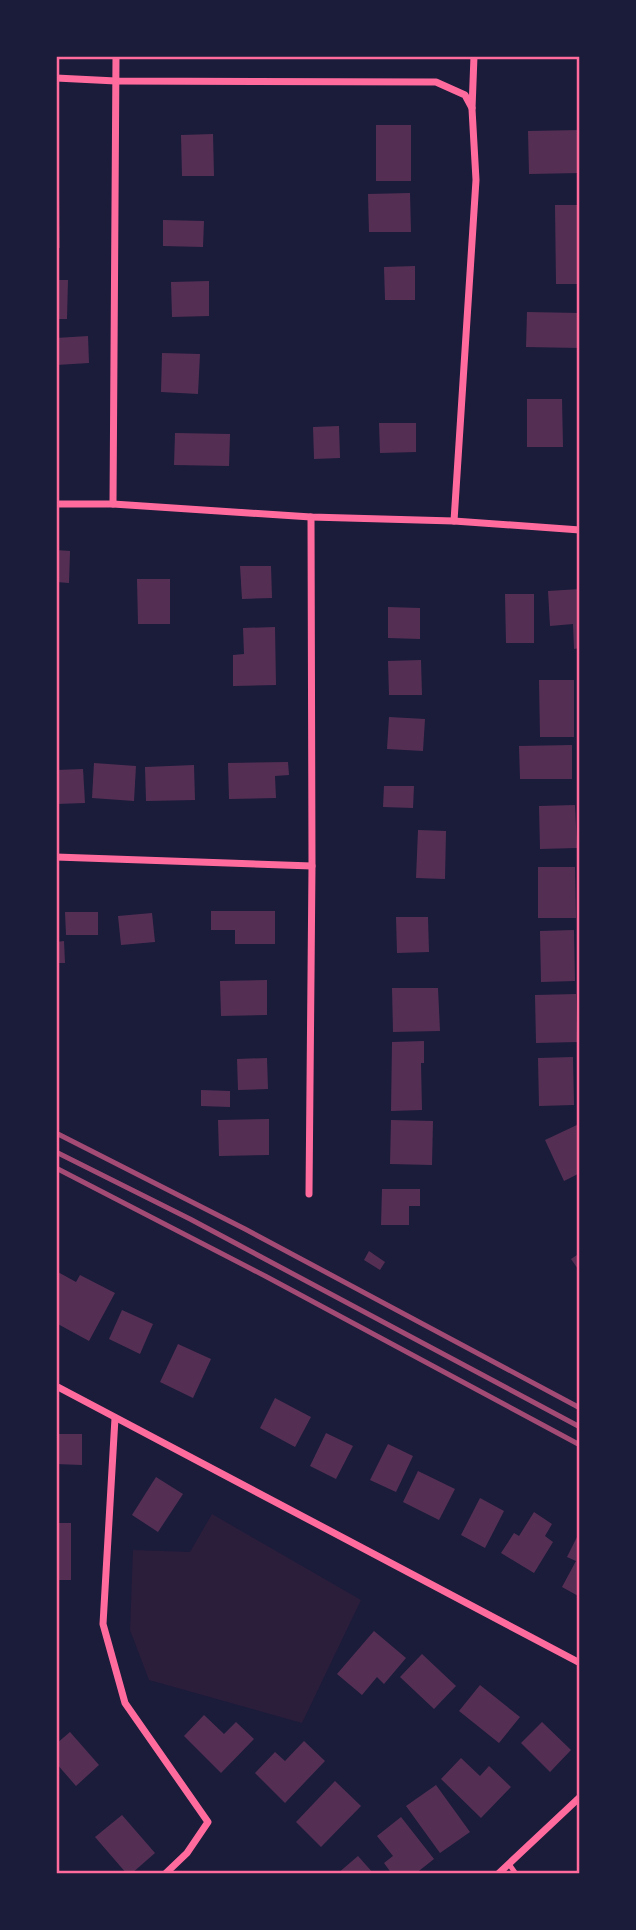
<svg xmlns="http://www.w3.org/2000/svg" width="636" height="1930" viewBox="0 0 636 1930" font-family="'DejaVu Sans',sans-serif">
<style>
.green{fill:#2a1e3b}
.building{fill:#542f53}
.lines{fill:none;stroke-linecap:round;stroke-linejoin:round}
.service{stroke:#ff6b9d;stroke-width:5}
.minor{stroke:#ff6b9d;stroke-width:7}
.rail{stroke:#a44b75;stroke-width:5}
.neatline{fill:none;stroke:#ff6b9d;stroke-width:2.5}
</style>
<rect width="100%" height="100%" fill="#1b1b3a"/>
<polygon class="green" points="212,1514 361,1600 302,1723 149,1680 130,1630 133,1550 190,1552"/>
<g class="building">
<rect x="376" y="125" width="35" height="56"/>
<polygon points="56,130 58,130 59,160 56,160"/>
<polygon points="580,130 580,173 529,174 528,131"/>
<polygon points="213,134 214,176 182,176 181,135"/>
<polygon points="56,189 59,189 60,248 56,248"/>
<polygon points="410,193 411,232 369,232 368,194"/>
<polygon points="555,205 580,205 580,284 556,284"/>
<polygon points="163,220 204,221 203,247 163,246"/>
<polygon points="415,266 415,300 385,300 384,267"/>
<polygon points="56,280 68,280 67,319 56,319"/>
<polygon points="209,281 209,316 172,317 171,282"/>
<polygon points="527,312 580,313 580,348 526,347"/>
<polygon points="88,336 89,363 56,365 56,338"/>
<polygon points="162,353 200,354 198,394 161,392"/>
<polygon points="527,399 562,399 563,447 527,447"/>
<polygon points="379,423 416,423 416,452 380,453"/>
<polygon points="339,426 340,458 314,459 313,427"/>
<polygon points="175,433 230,434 229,466 174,465"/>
<polygon points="56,550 70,551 69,583 56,582"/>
<polygon points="240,566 271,566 272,598 242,599"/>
<polygon points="137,579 170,579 170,624 138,624"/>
<polygon points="580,589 580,648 574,649 573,624 550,626 548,591"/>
<polygon points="505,594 534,594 534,643 506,643"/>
<polygon points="388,607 420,608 420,639 388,638"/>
<polygon points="275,627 276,685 233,686 233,655 244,654 243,628"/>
<polygon points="421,660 422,695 389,695 388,661"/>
<polygon points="539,680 574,680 574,737 540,737"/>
<polygon points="389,717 425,719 423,751 387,749"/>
<polygon points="572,745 572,779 520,779 519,746"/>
<polygon points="288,762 289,775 275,776 276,798 229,799 228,763"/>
<polygon points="94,763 136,766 134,801 92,798"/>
<polygon points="194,765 195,800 146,801 145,767"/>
<polygon points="83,769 85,803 56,804 56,770"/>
<polygon points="384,786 414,786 413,808 383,807"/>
<polygon points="575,805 577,848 540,849 539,806"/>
<polygon points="418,830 446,831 445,879 416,878"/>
<polygon points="538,867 575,867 576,918 538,918"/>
<polygon points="211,911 275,911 275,944 235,944 235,930 211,930"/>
<polygon points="65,912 98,912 98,935 66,935"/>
<polygon points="152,913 155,942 121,945 118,916"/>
<polygon points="396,917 428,917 429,952 397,953"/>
<polygon points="574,930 575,981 541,982 540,931"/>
<polygon points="64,941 65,963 56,963 56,942"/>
<polygon points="267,980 267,1015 221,1016 220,981"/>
<polygon points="392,988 438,988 440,1031 393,1032"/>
<polygon points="576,994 577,1042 536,1043 535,995"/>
<polygon points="424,1041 424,1063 421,1063 422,1110 391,1111 392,1042"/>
<polygon points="573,1057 574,1105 539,1106 538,1058"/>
<polygon points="267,1058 268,1089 238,1090 237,1059"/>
<polygon points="201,1090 230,1091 230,1107 201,1106"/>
<polygon points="269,1119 269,1155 219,1156 218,1120"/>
<polygon points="391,1120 433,1121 432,1165 390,1164"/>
<polygon points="579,1124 580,1173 564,1181 545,1140"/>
<polygon points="382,1189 420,1189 420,1206 409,1206 409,1225 381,1225"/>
<polygon points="369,1251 385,1262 380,1270 364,1260"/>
<polygon points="580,1253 580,1272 571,1259"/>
<polygon points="56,1271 76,1282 80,1275 115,1293 89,1341 56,1323"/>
<polygon points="122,1310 153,1324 140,1354 109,1339"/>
<polygon points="178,1344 211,1359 193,1398 160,1382"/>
<polygon points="275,1398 311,1417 295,1447 260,1428"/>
<polygon points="326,1433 353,1446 336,1479 310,1466"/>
<polygon points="56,1434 82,1434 82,1465 56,1464"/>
<polygon points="388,1444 413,1456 396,1492 370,1480"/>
<polygon points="418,1471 455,1489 439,1520 403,1502"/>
<polygon points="156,1477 183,1494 158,1532 132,1515"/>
<polygon points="480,1498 504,1511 485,1548 461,1535"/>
<polygon points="534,1512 552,1524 545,1536 553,1542 534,1573 501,1553 514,1533 519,1536"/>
<rect x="56" y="1523" width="15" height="57"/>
<polygon points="577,1537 580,1539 580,1597 562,1587 576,1561 567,1557"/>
<polygon points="374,1631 406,1658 384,1684 377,1677 362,1695 337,1674"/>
<polygon points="422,1654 456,1686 434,1709 400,1677"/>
<polygon points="480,1685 520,1717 499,1743 459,1711"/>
<polygon points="204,1715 224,1734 236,1722 254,1739 221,1773 184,1736"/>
<polygon points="542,1722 571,1750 550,1772 521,1743"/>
<polygon points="70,1732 99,1765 76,1786 56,1763 56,1744"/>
<polygon points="304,1741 325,1761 285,1803 255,1773 275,1752 285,1761"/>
<polygon points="461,1758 480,1776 489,1766 511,1787 481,1818 441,1779"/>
<polygon points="335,1781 361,1806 321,1847 296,1822"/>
<polygon points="436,1785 470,1832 440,1853 406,1806"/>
<polygon points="122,1815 155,1853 131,1874 127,1874 95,1837"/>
<polygon points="401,1817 434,1859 415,1874 392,1874 384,1863 393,1856 377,1836"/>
<polygon points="358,1856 374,1874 337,1874"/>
</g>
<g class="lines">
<polyline class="service" points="509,1864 516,1874"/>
<g class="minor">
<polyline points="56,78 116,81 436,82 465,95 472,108"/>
<polyline points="56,504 113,504 311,517 454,521 580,530"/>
<polyline points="113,504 116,56"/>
<polyline points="454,521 476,180 472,109 474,56"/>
<polyline points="56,857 312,866"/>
<polyline points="309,1194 312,866 311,517"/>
<polyline points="56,1386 580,1663"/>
<polyline points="115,1418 103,1624 125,1703 208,1822 187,1853 165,1874"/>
<polyline points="498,1874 580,1797"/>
</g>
<g class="rail">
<polyline points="56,1133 245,1229 580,1408"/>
<polyline points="56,1152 190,1219 580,1427"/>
<polyline points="56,1168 267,1277 580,1445"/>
</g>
</g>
<rect width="636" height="1930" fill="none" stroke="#1b1b3a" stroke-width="116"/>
<rect x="58" y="58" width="520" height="1814" class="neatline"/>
</svg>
